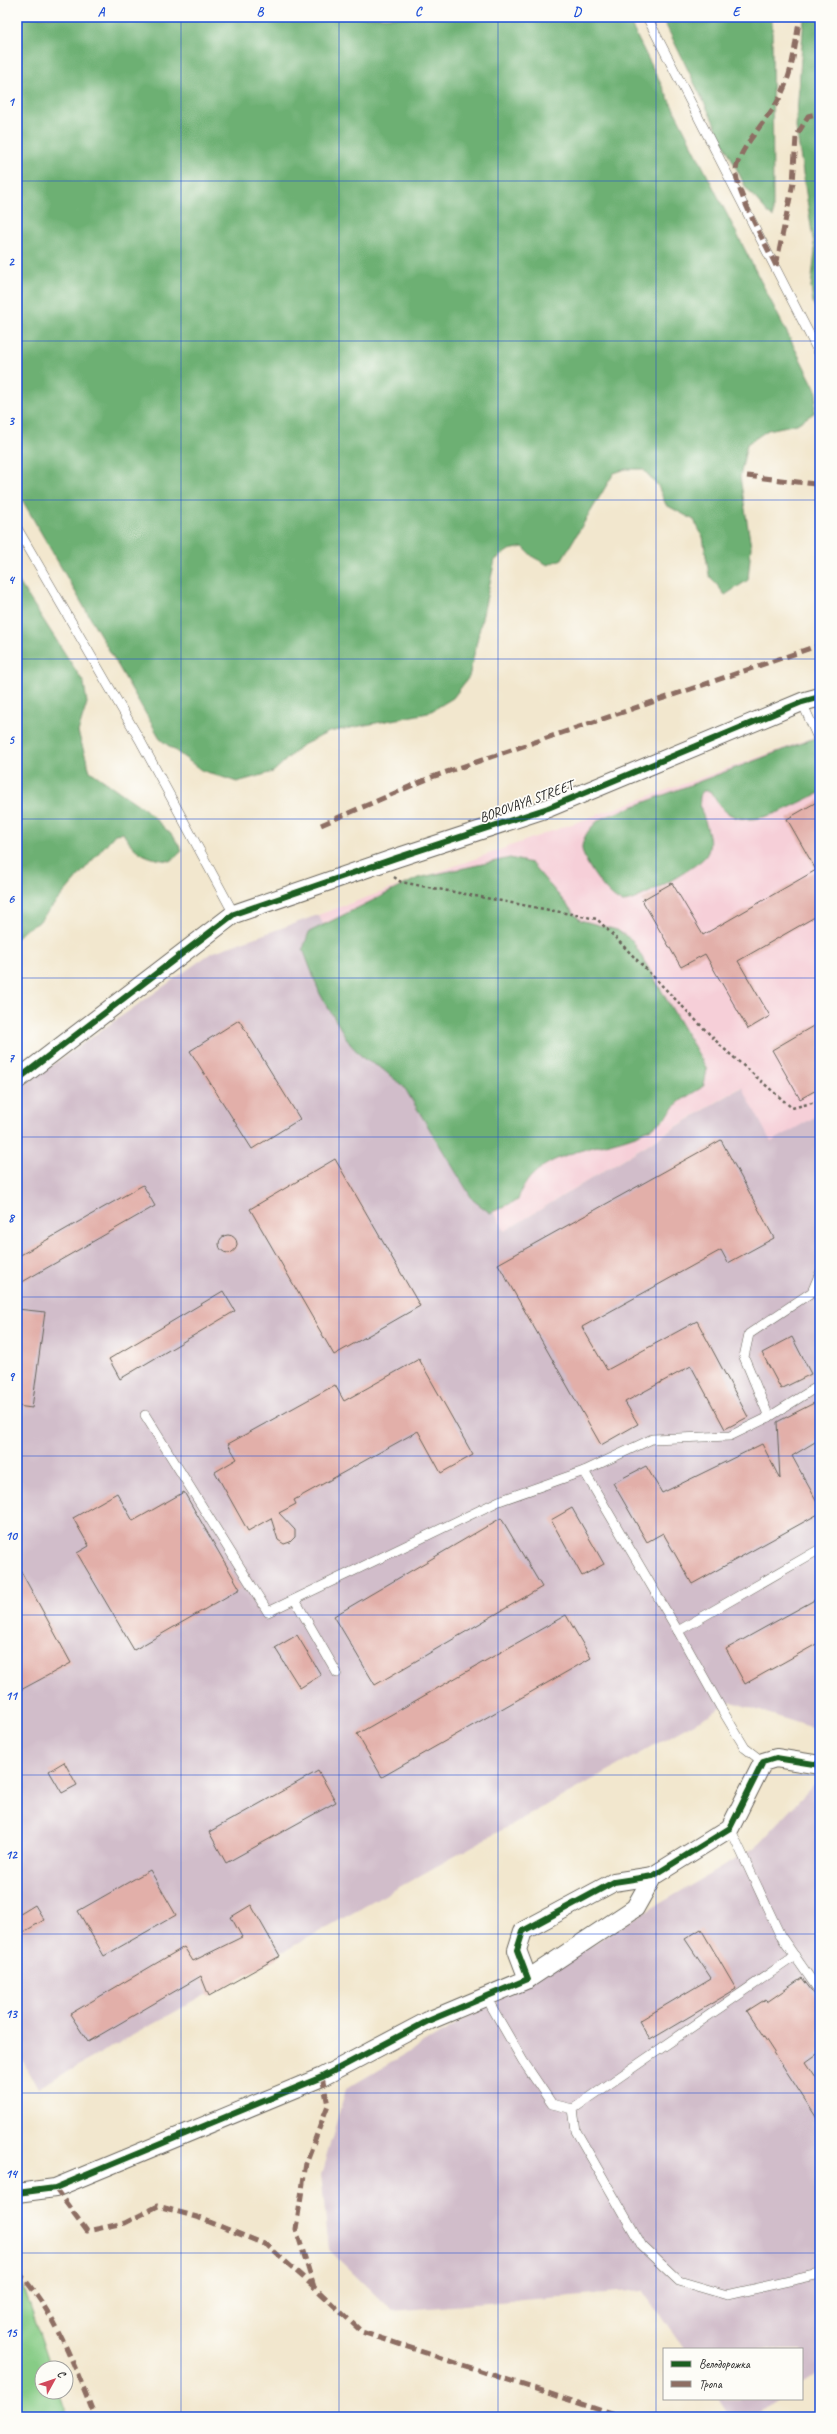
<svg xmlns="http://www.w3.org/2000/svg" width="837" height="2434" viewBox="0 0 837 2434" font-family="Caveat,sans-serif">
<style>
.built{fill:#f6cfd8}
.industrial{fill:#d1bdca}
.green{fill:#87cc86;stroke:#527451}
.forest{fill:#6db073;stroke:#446648}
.building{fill:#e2afa9}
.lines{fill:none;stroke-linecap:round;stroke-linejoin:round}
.lane-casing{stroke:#67635a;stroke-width:10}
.street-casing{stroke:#67635a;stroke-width:20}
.path{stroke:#67635a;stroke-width:2.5;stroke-dasharray:3 3;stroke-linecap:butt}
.lane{stroke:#fff;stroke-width:9}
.street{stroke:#fff;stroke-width:18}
.quiet{stroke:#8d6e63;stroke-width:5;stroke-dasharray:10 5;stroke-linecap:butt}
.cycleway-casing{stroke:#fdfcf7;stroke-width:8}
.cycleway{stroke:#1b5e20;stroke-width:6}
.grid{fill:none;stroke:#1d4ed8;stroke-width:1;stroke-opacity:0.55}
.labels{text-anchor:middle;stroke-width:3.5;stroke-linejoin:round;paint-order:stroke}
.street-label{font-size:14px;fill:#1c1c1c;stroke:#fdfcf7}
.neatline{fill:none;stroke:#1d4ed8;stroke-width:1.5}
.grid-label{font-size:13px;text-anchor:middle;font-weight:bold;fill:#1d4ed8}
</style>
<rect width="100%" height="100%" fill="#fdfcf7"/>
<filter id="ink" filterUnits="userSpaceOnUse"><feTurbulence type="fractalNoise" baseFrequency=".025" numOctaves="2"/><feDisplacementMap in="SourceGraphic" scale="8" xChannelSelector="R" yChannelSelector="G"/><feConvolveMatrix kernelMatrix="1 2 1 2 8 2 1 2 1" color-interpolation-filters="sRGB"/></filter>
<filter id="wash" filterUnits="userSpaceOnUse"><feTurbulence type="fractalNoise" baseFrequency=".012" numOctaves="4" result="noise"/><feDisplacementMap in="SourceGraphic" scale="16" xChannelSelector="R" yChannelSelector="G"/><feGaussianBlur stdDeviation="0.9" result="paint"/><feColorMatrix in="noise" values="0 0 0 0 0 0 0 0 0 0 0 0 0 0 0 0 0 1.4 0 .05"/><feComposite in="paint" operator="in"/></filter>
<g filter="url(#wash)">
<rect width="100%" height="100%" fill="#f2e7ce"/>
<polygon class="built" points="820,735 820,1114 771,1143 741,1087 505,1231 318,915"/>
<g class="industrial">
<polygon points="318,915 505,1231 742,1087 771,1142 820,1114 820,1730 732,1702 38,2088 17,2050 17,1090 211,953"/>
<polygon points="818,1780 820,1780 820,2372 802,2384 802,2349 684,2349 643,2290 392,2311 329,2250 321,2175 346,2089 756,1847"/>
<polygon points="719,2399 779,2399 752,2417 731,2417"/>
</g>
<polygon class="green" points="17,2267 51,2368 42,2368 42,2392 59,2392 68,2417 17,2417"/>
<g class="forest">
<polygon points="17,17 627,17 817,392 814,413 797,424 768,430 747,444 740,477 751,547 748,580 725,595 709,575 703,537 694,520 666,505 658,486 643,469 626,469 614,473 562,559 548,565 533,557 523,547 509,550 495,560 469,677 453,698 428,713 329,732 301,746 273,772 237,782 201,770 161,740 17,491"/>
<polygon points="662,17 772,17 773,218 746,188"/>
<polygon points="804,17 820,17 820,318 813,303 811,287 815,252 796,127"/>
<path d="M17 579 84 683 87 703 78 732 90 771 146 810 174 837 182 851 171 861C148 859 135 854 123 833L115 834 38 923 25 930 17 938Z"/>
<path d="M820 736V793C794 804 751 833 725 811 719 806 714 797 710 791H703C690 805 721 837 705 857 697 867 635 903 623 902 610 901 580 859 582 846 584 834 591 827 600 819Z"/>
<path d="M510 858 531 863 580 920 617 930 632 940 707 1069 704 1086C695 1092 685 1097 678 1103 672 1109 667 1118 659 1123 617 1153 535 1142 518 1200L490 1213 473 1200 404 1087 381 1068 364 1059 350 1044 320 994 303 949 309 932 418 878Z"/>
</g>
<g id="blocks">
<g class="building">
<polygon points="820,800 820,914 738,961 770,1016 748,1029 705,954 681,967 642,900 672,883 703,935 816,870 787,819"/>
<polygon points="239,1020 300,1119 252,1149 190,1051"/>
<polygon points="820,1022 820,1088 800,1099 772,1050"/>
<polygon points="721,1140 774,1238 728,1263 721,1250 582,1327 607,1370 697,1321 748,1417 725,1429 691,1366 625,1402 638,1424 601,1445 498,1264"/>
<polygon points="335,1159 420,1306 334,1355 250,1209"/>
<polygon points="143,1185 155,1206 17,1285 17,1257"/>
<circle cx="228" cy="1244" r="9"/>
<polygon points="223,1291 235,1311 120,1379 109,1359"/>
<polygon points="17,1309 45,1312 32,1408 17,1406"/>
<polygon points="792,1337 811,1374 781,1389 762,1353"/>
<polygon points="419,1359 473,1455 441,1473 418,1431 294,1500 296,1504 279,1513 295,1530 295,1537 290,1542 284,1544 278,1540 271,1518 248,1531 215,1472 237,1459 228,1444 335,1385 344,1401"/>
<polygon points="820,1400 820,1439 792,1456 820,1507 820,1513 692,1584 663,1533 647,1542 613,1483 646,1466 662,1493 762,1444 780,1479 777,1422"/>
<polygon points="184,1492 240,1589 134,1650 77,1553 89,1546 73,1518 117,1493 133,1521"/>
<polygon points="572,1508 604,1564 582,1576 551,1520"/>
<polygon points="501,1518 542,1587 375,1685 334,1616"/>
<polygon points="17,1564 71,1663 17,1692"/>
<polygon points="820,1597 820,1642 745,1684 726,1649"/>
<polygon points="566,1615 591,1658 382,1777 357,1734"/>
<polygon points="297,1635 321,1675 300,1688 275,1648"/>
<polygon points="64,1762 77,1785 62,1793 49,1771"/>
<polygon points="318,1771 336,1802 226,1863 209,1832"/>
<polygon points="150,1870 176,1915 104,1956 78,1911"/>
<polygon points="35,1905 44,1920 17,1936 17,1916"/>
<polygon points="251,1905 280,1956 209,1996 201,1976 88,2042 70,2014 184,1947 193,1961 242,1937 231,1917"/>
<polygon points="701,1929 736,1989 650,2040 639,2021 711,1978 685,1939"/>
<polygon points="802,1978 815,1995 820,1998 820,2052 806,2062 820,2083 820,2123 747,2011 766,1999 767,2002"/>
</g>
</g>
</g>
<g filter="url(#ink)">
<use href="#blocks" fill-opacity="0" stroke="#67635a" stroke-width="1"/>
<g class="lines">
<defs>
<g id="lane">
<polyline points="647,17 820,355"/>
<polyline points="17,528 141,742 234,914"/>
<polyline points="802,702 820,743"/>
<polyline points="145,1415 268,1612 499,1501 584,1471 652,1439 730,1436 769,1417 820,1385"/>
<polyline points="769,1417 744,1357 749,1334 812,1292 820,1273"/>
<polyline points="584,1471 678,1631 721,1708 745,1748 763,1762"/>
<polyline points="295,1600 337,1673"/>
<polyline points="678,1631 820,1549"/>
<polyline points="730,1828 780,1935 820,1992"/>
<polyline points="795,1956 573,2109 576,2131 642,2246 679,2281 727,2295 820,2274"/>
<polyline points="486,1997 523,2061 552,2104 573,2109"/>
</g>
<g id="street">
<polyline points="17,1080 234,914 396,858 548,808 802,702 820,697"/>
<polyline points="528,1979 635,1908 653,1876"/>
<polyline points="17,2193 55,2188 322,2077 428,2021 528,1979 517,1950 523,1931 614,1882 653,1876 730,1828 763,1762 776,1758 820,1765"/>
</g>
</defs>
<use href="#lane" class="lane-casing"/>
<use href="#street" class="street-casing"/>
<polyline class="path" points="394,877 401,882 597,919 723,1048 792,1108 820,1101"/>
<use href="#lane" class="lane"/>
<use href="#street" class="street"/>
<g class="quiet">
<path d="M776 266C767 246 735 191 736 171 737 150 769 118 779 99 794 70 794 48 800 17"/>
<polyline points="776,266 793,183 796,137 808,116 820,113"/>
<polyline points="747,476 815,484 820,487"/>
<polyline points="321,825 432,777 820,645"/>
<polyline points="322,2077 328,2105 306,2163 296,2229 314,2287 362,2332 621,2417"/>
<polyline points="55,2188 87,2231 125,2223 158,2206 197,2217 267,2245 314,2287"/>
<path d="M17 2271C55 2311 75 2367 95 2417"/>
</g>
<defs>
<g id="cycleway">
<polyline points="17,1080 234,914 396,858 548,808 802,702 820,697"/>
<polyline points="17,2193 55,2188 322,2077 428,2021 528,1979 517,1950 523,1931 614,1882 653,1876 730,1828 763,1762 776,1758 820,1765"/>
</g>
</defs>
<use href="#cycleway" class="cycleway-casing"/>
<use href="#cycleway" class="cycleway"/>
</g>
</g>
<path class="grid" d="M181 17V2417M339 17V2417M498 17V2417M656 17V2417M17 181H820M17 341H820M17 500H820M17 659H820M17 819H820M17 978H820M17 1137H820M17 1297H820M17 1456H820M17 1615H820M17 1775H820M17 1934H820M17 2093H820M17 2253H820"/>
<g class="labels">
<g class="street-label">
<text transform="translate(526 801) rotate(-20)" y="5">BOROVAYA STREET</text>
</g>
</g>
<rect width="837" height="2434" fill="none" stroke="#fdfcf7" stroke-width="44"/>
<rect x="663" y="2348" width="140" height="52" fill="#fdfcf7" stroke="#a3a29f"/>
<rect x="671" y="2361" width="20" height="6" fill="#1b5e20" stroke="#a3a29f"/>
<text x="699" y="2368" font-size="12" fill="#1c1c1c">Велодорожка</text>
<rect x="671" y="2381" width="20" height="6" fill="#8d6e63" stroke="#a3a29f"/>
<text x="699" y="2388" font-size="12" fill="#1c1c1c">Тропа</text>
<g transform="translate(54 2380) rotate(50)"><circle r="19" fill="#fdfcf7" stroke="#a3a29f"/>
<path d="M0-3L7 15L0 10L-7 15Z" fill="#d1495b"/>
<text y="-6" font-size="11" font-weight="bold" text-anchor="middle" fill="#1c1c1c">С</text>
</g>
<rect x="22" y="22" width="793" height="2390" class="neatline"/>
<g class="grid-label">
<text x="101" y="16">A</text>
<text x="260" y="16">B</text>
<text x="418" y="16">C</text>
<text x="577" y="16">D</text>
<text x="736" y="16">E</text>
<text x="11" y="106">1</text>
<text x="11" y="266">2</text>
<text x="11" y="425">3</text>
<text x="11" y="584">4</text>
<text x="11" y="744">5</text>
<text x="11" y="903">6</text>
<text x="11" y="1062">7</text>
<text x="11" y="1222">8</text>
<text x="11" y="1381">9</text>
<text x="11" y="1540">10</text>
<text x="11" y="1700">11</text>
<text x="11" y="1859">12</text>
<text x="11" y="2018">13</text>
<text x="11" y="2178">14</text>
<text x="11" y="2337">15</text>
</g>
</svg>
